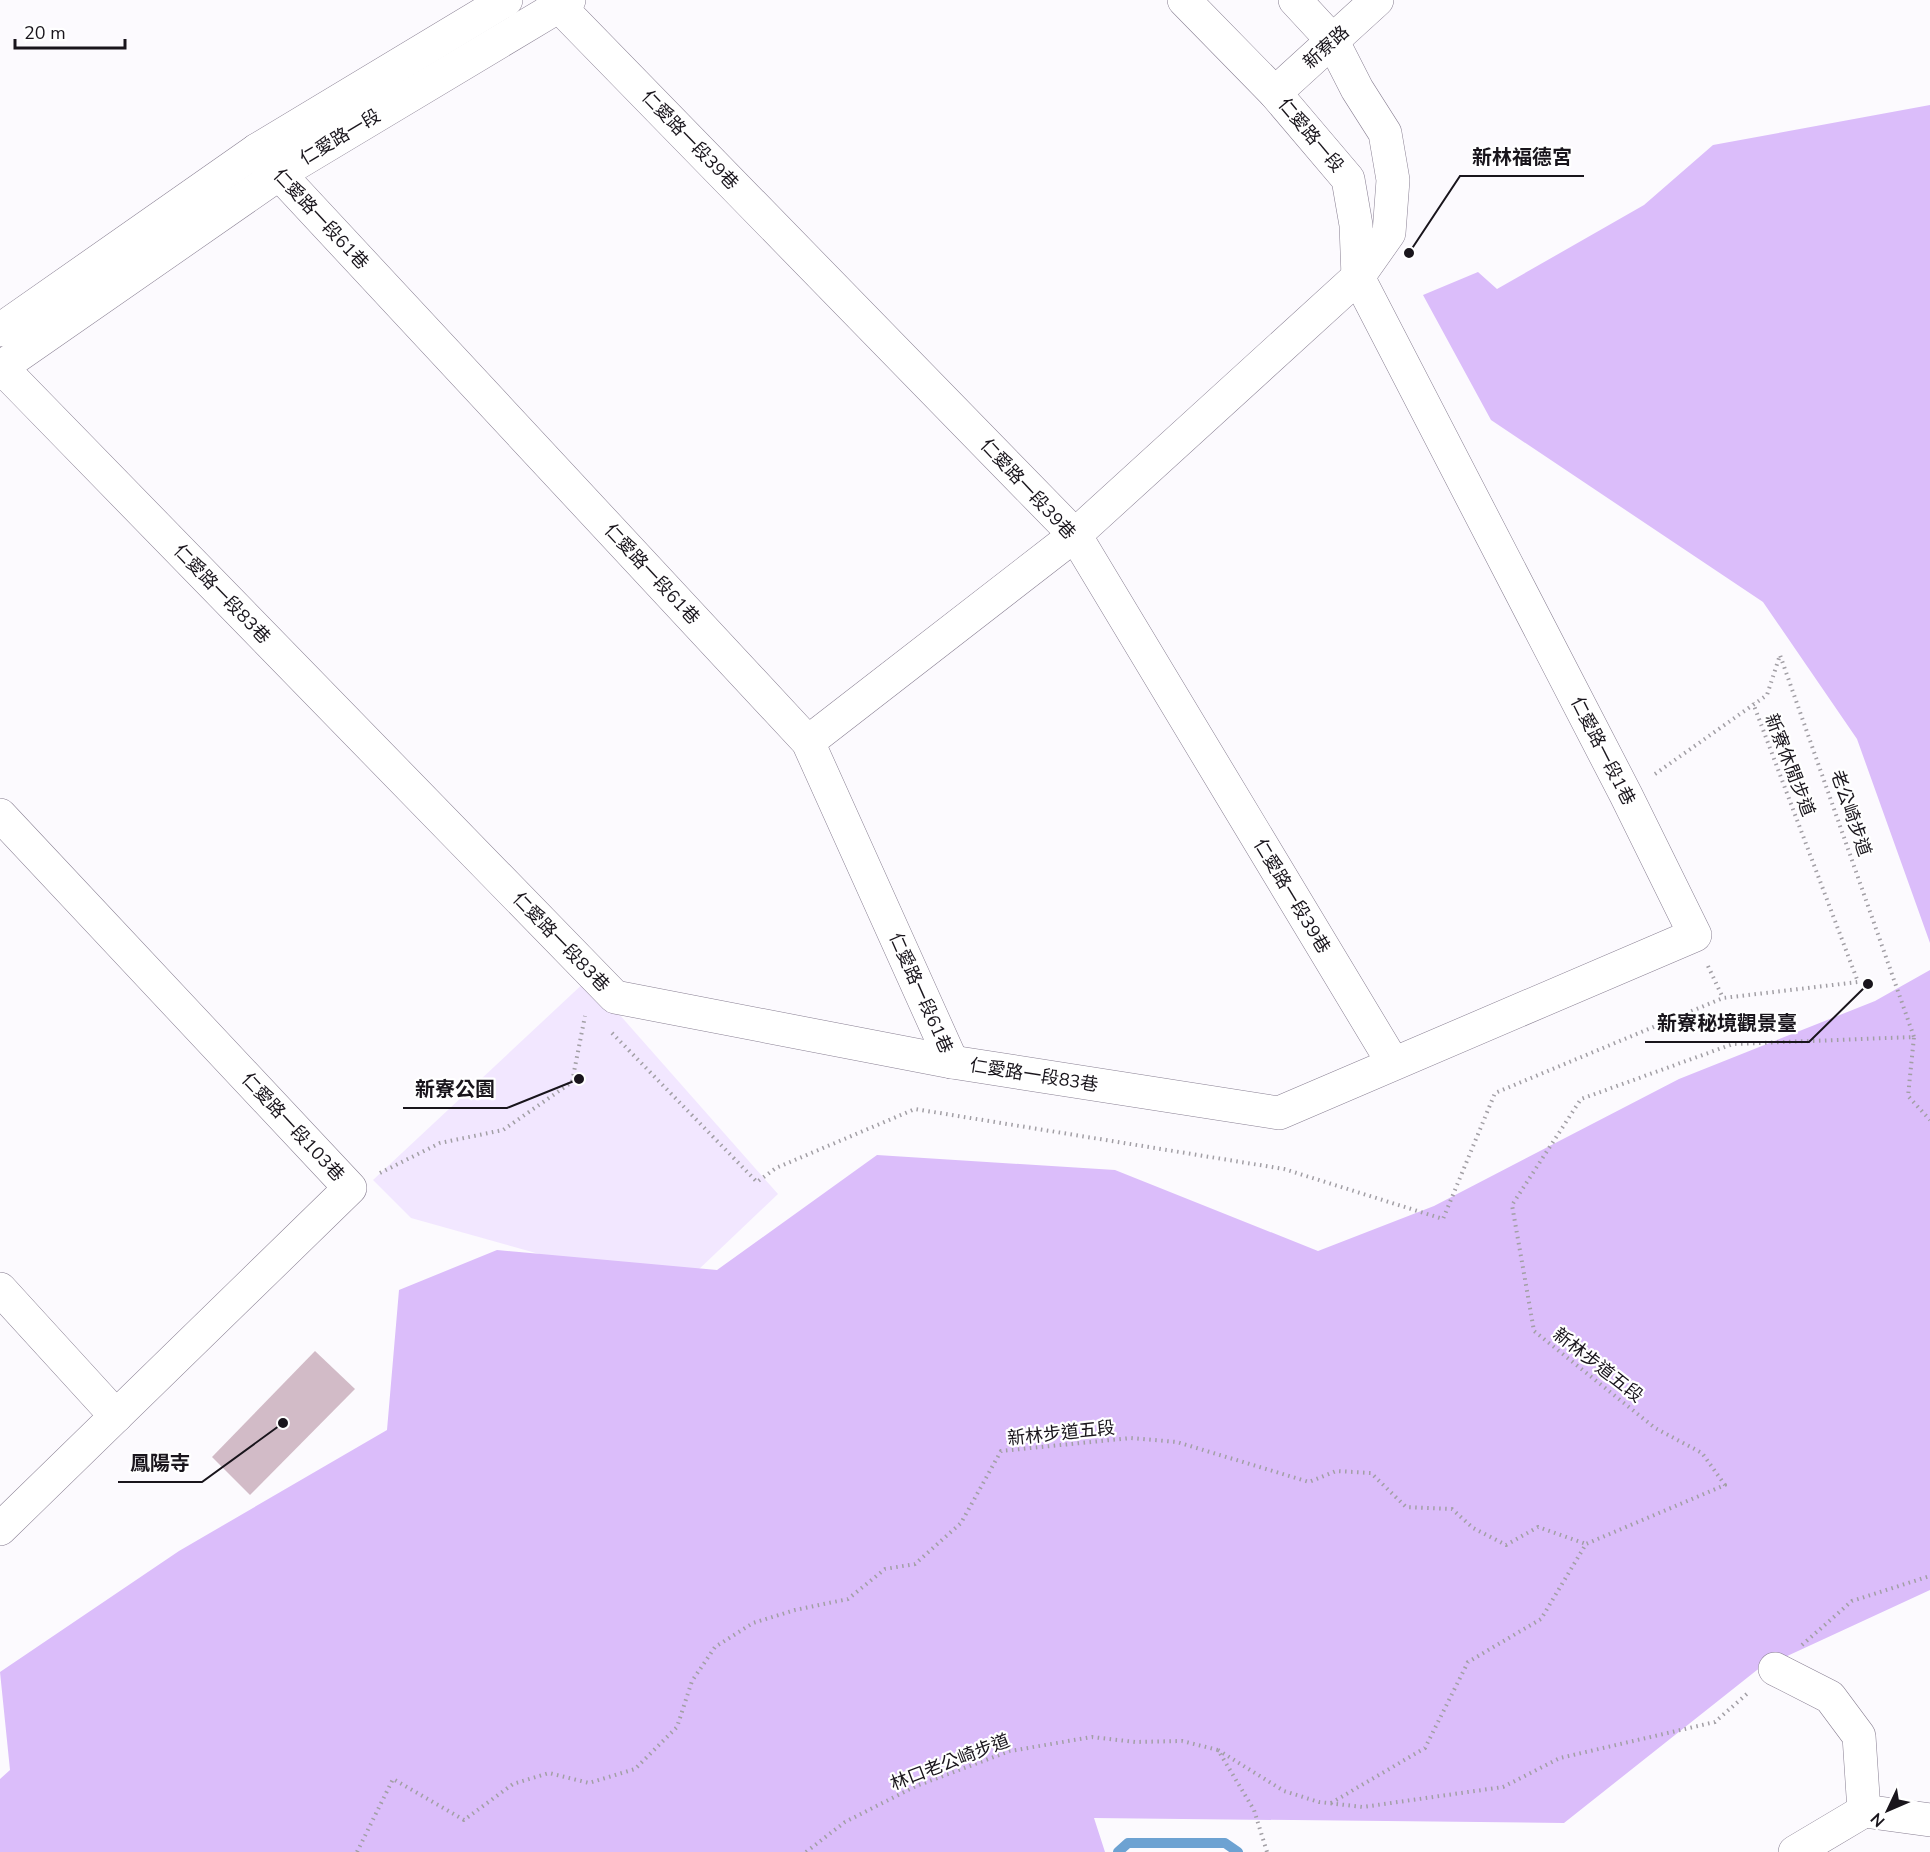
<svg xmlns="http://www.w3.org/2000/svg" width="1930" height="1852" viewBox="0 0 1930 1852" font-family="'Nunito Sans','Noto Sans TC',sans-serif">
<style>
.green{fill:#f2e7ff}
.forest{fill:#dbbdfa}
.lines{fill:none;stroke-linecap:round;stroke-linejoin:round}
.stream{stroke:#6da2d2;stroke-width:10}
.building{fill:#d2bbc7}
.minor-casing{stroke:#887f92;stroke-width:34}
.path{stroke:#a29fa5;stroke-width:4;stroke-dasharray:1.5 4.5;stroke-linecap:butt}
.minor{stroke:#fff;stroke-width:33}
.labels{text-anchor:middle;stroke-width:4.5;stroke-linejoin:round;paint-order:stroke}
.street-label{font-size:18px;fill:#19151c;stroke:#fff}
.leader{fill:none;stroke:#19151c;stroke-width:2}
.callout-dot{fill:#19151c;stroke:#fff;stroke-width:2}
.callout-label{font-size:20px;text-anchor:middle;font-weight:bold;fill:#19151c;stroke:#fff;stroke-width:4.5;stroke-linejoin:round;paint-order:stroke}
</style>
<rect width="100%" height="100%" fill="#fcfafe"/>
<polygon class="green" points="588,979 778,1194 675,1292 411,1218 373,1180"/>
<g class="forest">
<polygon points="1930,105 1930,943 1857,739 1763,602 1491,420 1423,295 1478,272 1497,289 1644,205 1713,145"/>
<polygon points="1930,970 1930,1590 1757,1670 1564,1823 1094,1818 1105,1852 0,1852 0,1779 10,1770 0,1672 179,1551 387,1430 399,1290 497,1250 717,1270 877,1155 1115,1170 1318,1251 1434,1206 1679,1079 1875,1001"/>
</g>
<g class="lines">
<polyline class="stream" points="1118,1852 1128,1843 1225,1843 1238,1852"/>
</g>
<polygon class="building" points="315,1351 355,1389 250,1495 212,1457"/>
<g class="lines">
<defs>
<g id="minor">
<polyline points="553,0 1075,535 1393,1063"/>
<polyline points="1275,93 1377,0"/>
<polyline points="257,150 808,742 952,1062"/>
<polyline points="0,330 257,150 506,0"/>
<polyline points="0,366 615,997 952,1062 1279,1113 1695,935 1626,795 1358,277 1356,225 1348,179 1275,93 1184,0"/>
<polyline points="0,368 279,174 569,0"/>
<polyline points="808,742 1075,535 1358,277 1389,233 1393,180 1385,133 1357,89 1332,40 1295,0"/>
<polyline points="0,815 350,1188 0,1529"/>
<polyline points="0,1289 116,1416"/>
<polyline points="1775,1669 1830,1697 1859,1736 1864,1811 1930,1820"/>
<polyline points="1795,1852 1864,1811"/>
</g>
</defs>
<use href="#minor" class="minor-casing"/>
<g class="path">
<polyline points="1655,774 1767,695 1780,655 1914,1037"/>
<polyline points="1708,966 1723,998"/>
<polyline points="612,1033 757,1182 776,1168 915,1109 1284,1169 1443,1219 1495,1093 1723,998 1858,982 1753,703"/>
<polyline points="380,1173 440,1143 503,1130 572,1082 585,1016"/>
<polyline points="1802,1645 1852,1601 1930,1576"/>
<polyline points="1218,1750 1284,1791 1319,1802 1363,1807 1503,1787 1560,1758 1715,1722 1749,1692"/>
<polyline points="1331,1803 1425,1748 1468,1662 1541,1619 1586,1544 1725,1485 1702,1453 1655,1428 1534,1331 1512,1205 1581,1099 1733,1044 1914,1037 1908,1096 1930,1120"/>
<polyline points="357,1852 393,1779 464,1820 513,1784 549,1773 589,1783 635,1769 677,1727 692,1681 715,1647 753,1623 795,1610 848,1599 885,1569 915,1564 961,1523 1001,1451 1131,1438 1177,1442 1309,1482 1336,1471 1371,1473 1406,1507 1452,1509 1473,1528 1506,1545 1538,1527 1586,1544"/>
<polyline points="806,1852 845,1822 916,1786 1010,1751 1092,1737 1135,1742 1182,1741 1218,1750 1254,1810 1267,1852"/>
</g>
<use href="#minor" class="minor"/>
</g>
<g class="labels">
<g class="street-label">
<text transform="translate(1326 47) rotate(-42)" y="6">新寮路</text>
<text transform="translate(1311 135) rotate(50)" y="6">仁愛路一段</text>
<text transform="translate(340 137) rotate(-31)" y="6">仁愛路一段</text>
<text transform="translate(690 140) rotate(46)" y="6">仁愛路一段39巷</text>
<text transform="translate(321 219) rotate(47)" y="6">仁愛路一段61巷</text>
<text transform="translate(1028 489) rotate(47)" y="6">仁愛路一段39巷</text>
<text transform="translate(652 574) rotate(47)" y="6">仁愛路一段61巷</text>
<text transform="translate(222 594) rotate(46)" y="6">仁愛路一段83巷</text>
<text transform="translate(1603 751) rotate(63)" y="6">仁愛路一段1巷</text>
<text transform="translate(1790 765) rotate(69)" y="6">新寮休閒步道</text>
<text transform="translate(1851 813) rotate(71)" y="6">老公崎步道</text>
<text transform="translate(1292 896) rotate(59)" y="6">仁愛路一段39巷</text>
<text transform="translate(561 942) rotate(46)" y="6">仁愛路一段83巷</text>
<text transform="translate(921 993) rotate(66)" y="6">仁愛路一段61巷</text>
<text transform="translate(1034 1075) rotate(9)" y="6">仁愛路一段83巷</text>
<text transform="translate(293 1127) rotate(47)" y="6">仁愛路一段103巷</text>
<text transform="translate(1598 1365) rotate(38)" y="6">新林步道五段</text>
<text transform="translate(1061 1433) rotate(-6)" y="6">新林步道五段</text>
<text transform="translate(950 1762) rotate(-21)" y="6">林口老公崎步道</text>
</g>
</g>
<path class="leader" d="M1409 253L1460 176H1584M1868 984L1809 1042H1645M579 1079L507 1108H403M283 1423L202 1482H118"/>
<g class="callout-dot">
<circle cx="1409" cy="253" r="6"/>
<circle cx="1868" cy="984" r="6"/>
<circle cx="579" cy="1079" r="6"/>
<circle cx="283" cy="1423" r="6"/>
</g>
<g class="callout-label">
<text x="1522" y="164">新林福德宮</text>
<text x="1727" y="1030">新寮秘境觀景臺</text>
<text x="455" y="1096">新寮公園</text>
<text x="160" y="1470">鳳陽寺</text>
</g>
<g transform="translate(1888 1810) rotate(226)" stroke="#ffffff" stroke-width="4.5" paint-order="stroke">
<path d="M0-4.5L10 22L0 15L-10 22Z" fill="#19151c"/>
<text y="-9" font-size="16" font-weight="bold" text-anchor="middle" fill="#19151c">N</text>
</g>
<path d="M15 39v9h110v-9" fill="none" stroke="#19151c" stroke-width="3"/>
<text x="24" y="39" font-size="18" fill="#19151c" stroke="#ffffff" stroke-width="4.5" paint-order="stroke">20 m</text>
</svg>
